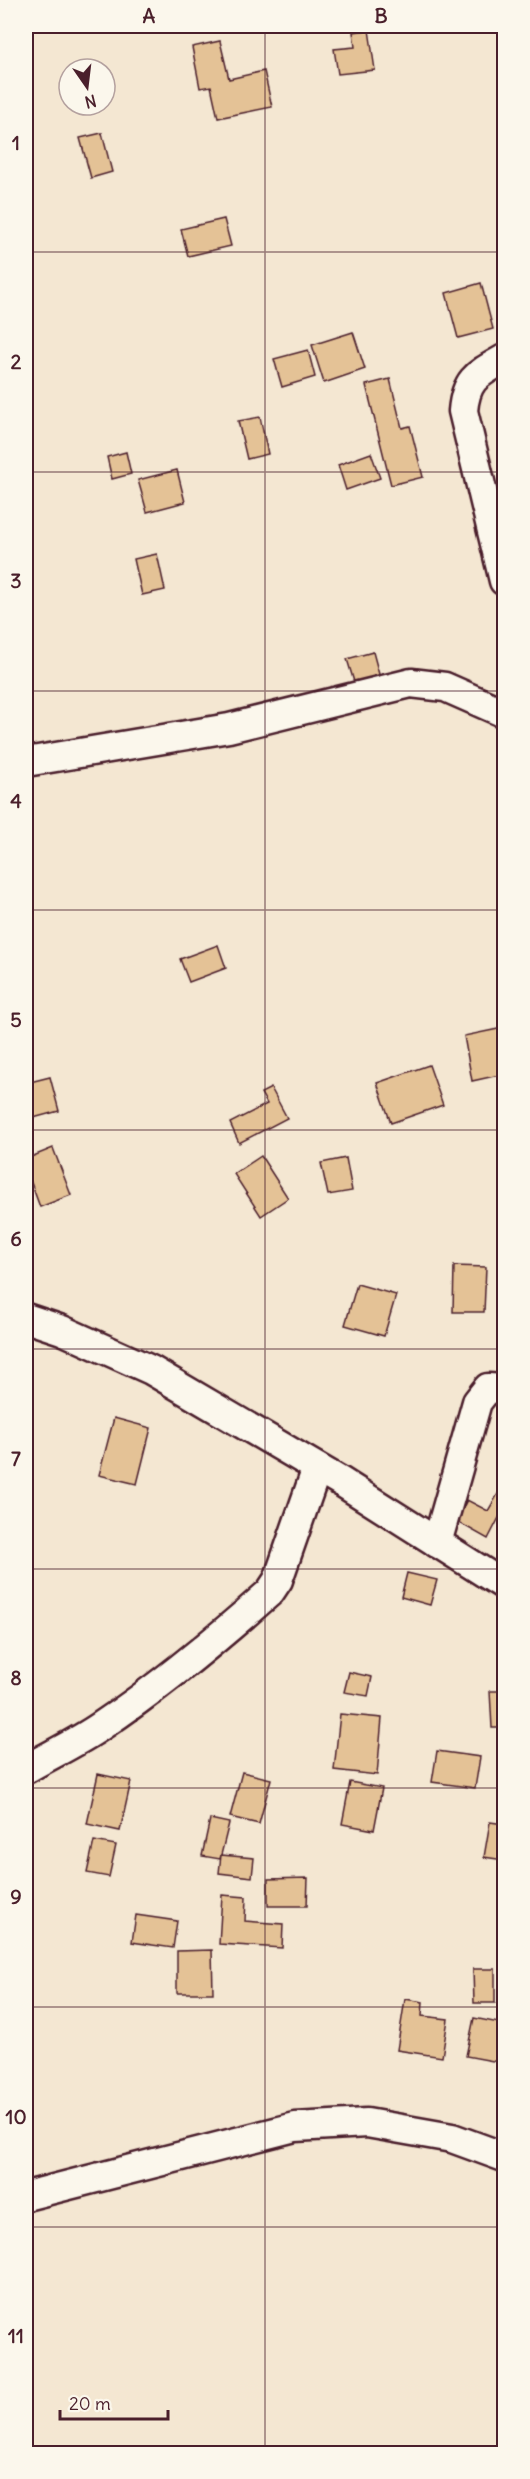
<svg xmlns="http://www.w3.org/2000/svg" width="530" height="2479" viewBox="0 0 530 2479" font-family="Delius,sans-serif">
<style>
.building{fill:#e4c296;stroke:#4a1f2b;stroke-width:1.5}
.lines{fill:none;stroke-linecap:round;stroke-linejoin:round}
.street-casing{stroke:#4a1f2b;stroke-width:33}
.street{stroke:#fbf7ec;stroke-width:28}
.grid{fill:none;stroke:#4a1f2b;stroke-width:1.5;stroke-opacity:0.55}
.neatline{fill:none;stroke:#4a1f2b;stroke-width:2}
.grid-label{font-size:20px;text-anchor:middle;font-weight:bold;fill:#4a1f2b}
</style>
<rect width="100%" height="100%" fill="#f4e7d2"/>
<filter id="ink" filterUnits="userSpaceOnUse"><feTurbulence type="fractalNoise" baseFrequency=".0167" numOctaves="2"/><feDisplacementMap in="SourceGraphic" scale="12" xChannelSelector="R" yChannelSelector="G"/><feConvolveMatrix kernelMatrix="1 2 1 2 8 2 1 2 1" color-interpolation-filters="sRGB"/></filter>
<g filter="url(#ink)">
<g class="building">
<polygon points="369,30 375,70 338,74 334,49 355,47 353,32"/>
<polygon points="220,41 229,79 264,71 272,107 218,118 211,86 200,88 192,47"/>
<polygon points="102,133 112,172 91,178 80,138"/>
<polygon points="224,219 231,246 188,256 181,229"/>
<polygon points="481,283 493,329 458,338 446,293"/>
<polygon points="353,332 365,369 324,383 312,345"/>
<polygon points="308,350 315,377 282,387 274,359"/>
<polygon points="390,379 402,428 410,426 423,477 391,485 366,385"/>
<polygon points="260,417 268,454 247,459 238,421"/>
<polygon points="126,452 131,474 112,479 107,457"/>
<polygon points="371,453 380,478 346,490 338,465"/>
<polygon points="177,470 185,502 147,512 138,480"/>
<polygon points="157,554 165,590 142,595 134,559"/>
<polygon points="373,652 380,678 355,685 347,659"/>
<polygon points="218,945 226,968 189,982 180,959"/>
<polygon points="503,1028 504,1074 472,1081 464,1036"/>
<polygon points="429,1065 443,1105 391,1123 377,1083"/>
<polygon points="50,1077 59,1111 26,1120 26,1083"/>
<polygon points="271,1088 287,1118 239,1143 230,1123 267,1104 261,1093"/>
<polygon points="53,1148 71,1195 40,1207 26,1169 26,1159"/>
<polygon points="261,1156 288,1198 261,1216 234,1174"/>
<polygon points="346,1158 352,1191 328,1195 321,1163"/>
<polygon points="454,1266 486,1267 484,1312 453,1312"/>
<polygon points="357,1284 396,1295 384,1336 345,1325"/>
<polygon points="114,1418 151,1428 137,1484 99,1475"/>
<polygon points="499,1492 504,1495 504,1508 488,1539 456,1521 467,1500 488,1511"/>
<polygon points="407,1573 437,1580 430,1605 401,1597"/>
<polygon points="349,1672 372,1677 368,1696 344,1692"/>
<polygon points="490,1691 504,1691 504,1728 492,1728"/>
<polygon points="340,1714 382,1718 377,1775 334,1770"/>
<polygon points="437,1751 480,1757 475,1788 432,1782"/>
<polygon points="242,1772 271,1779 259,1824 230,1817"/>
<polygon points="98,1774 131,1781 120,1831 87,1824"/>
<polygon points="350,1782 382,1788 374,1830 342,1824"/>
<polygon points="210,1819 229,1823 220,1859 202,1856"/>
<polygon points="490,1822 504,1824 504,1860 484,1857"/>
<polygon points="94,1841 116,1845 109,1877 87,1873"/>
<polygon points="221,1855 254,1858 252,1877 219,1873"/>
<polygon points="308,1878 307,1906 268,1906 268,1879"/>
<polygon points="222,1895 246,1897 245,1921 283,1924 282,1948 219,1944"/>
<polygon points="136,1915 177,1921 173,1948 132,1942"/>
<polygon points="212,1950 213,1993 177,1993 177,1951"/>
<polygon points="473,1969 495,1969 495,2003 474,2003"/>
<polygon points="405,1999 423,2002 422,2016 448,2019 442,2057 397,2050"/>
<polygon points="474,2018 504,2024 504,2063 466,2056"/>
</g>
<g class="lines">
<defs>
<g id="street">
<path d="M504 359C478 374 466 378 463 411L504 581"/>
<polyline points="26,762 229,728 411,683 445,687 504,713"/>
<polyline points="26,1318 62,1330 151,1370 340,1481 504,1585"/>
<polyline points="437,1543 477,1402 488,1388 504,1389"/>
<path d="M26 1769C50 1755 78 1742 101 1726 161 1686 216 1640 270 1592L278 1580 317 1468"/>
<polyline points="26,2196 295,2127 367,2123 452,2138 504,2157"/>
</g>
</defs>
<use href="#street" class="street-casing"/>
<use href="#street" class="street"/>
</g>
</g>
<path class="grid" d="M265 26V2454M26 252H504M26 472H504M26 691H504M26 910H504M26 1130H504M26 1349H504M26 1569H504M26 1788H504M26 2007H504M26 2227H504"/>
<rect width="530" height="2479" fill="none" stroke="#fbf7ec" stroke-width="66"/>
<g transform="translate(87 87) rotate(166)"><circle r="28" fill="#fbf7ec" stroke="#b4a19f" stroke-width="1.5"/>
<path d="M0-4.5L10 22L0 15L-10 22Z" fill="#4a1f2b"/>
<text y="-9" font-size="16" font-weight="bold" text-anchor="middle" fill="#4a1f2b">N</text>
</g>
<path d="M60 2410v9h108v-9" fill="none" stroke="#4a1f2b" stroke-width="3"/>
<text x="69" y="2410" font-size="18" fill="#4a1f2b" stroke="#fbf7ec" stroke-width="4.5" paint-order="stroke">20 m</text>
<rect x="33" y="33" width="464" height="2413" class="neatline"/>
<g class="grid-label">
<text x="149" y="23">A</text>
<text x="381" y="23">B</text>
<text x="16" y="150">1</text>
<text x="16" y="369">2</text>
<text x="16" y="588">3</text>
<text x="16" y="808">4</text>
<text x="16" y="1027">5</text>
<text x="16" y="1246">6</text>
<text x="16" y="1466">7</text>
<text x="16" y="1685">8</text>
<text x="16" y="1904">9</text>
<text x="16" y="2124">10</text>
<text x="16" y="2343">11</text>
</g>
</svg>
